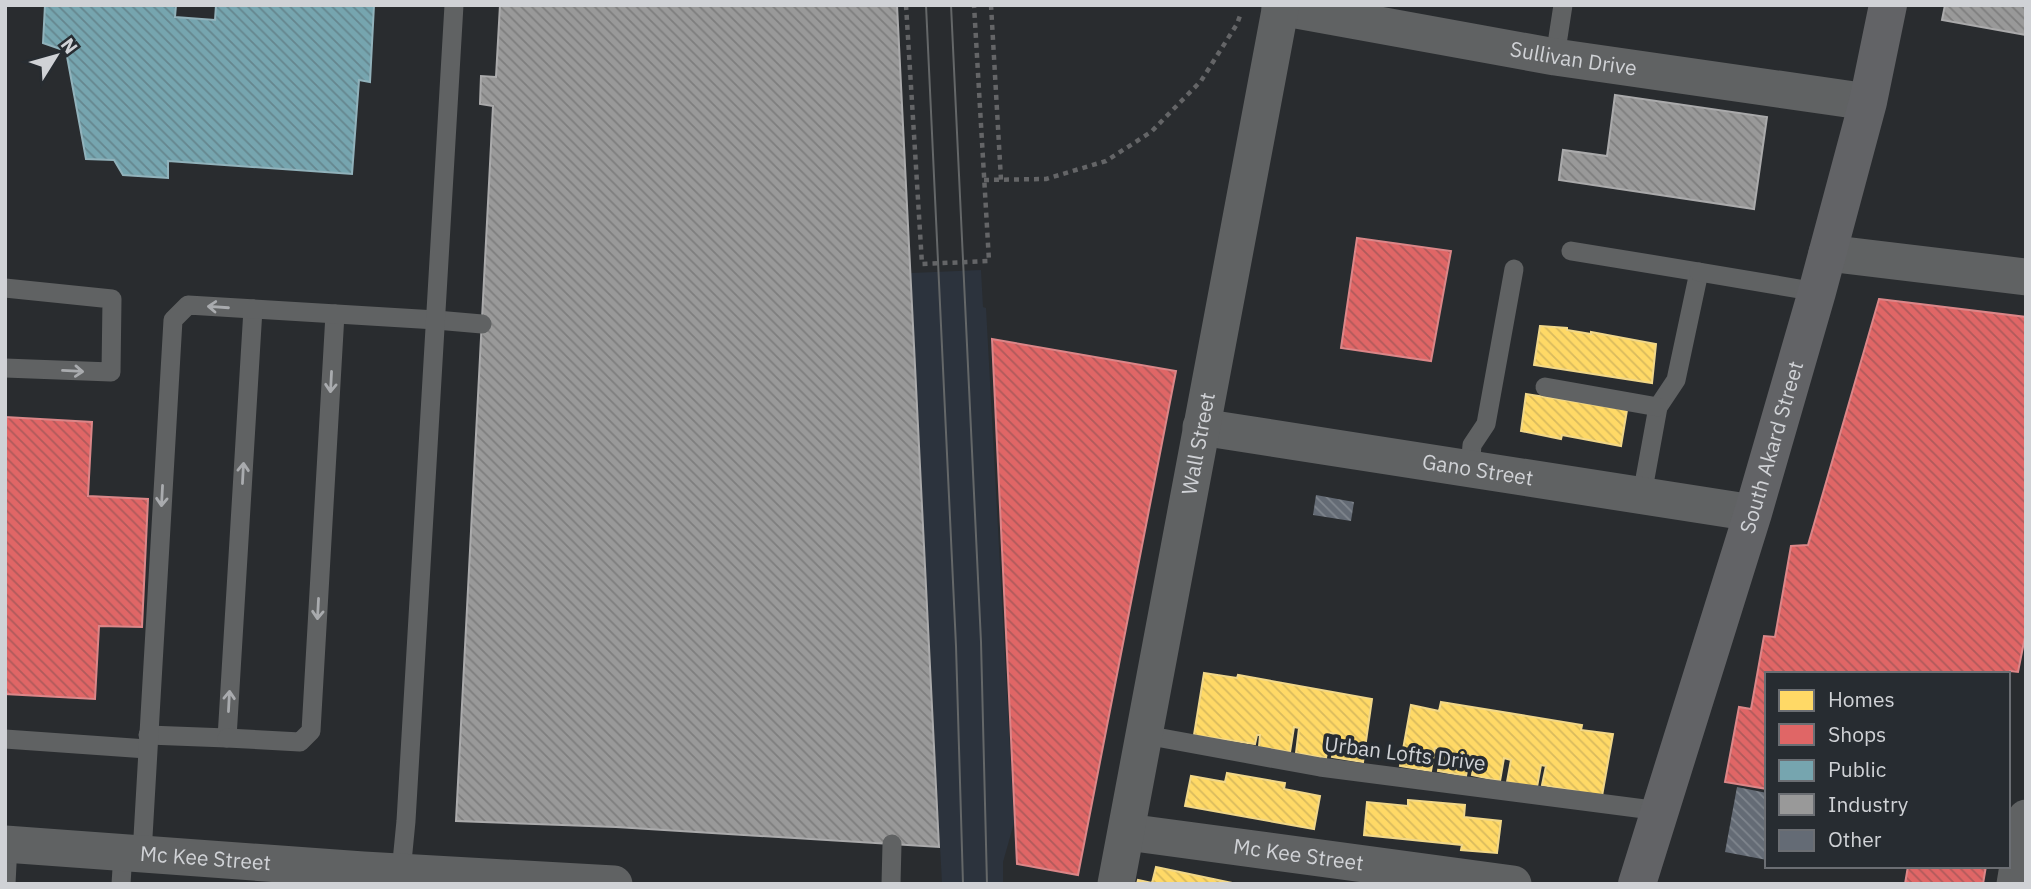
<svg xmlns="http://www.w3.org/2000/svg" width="2031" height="889" viewBox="0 0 2031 889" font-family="'IBM Plex Sans',sans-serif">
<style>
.built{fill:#2c333d}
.homes{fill:url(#homes-back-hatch);stroke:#f1d788;stroke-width:2}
.shops{fill:url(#shops-back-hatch);stroke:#db8688;stroke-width:2}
.public{fill:url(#public-back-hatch);stroke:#91b2bb;stroke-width:2}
.industry{fill:url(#industry-back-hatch);stroke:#aaaaab;stroke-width:2}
.building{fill:url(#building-back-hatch)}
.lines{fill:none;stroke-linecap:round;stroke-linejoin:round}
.path{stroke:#646567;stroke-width:4.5;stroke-dasharray:5 5;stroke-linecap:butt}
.service{stroke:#606263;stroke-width:19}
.minor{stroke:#606263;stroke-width:37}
.secondary{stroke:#626366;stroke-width:38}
.tram{stroke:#646768;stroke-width:2}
.oneway{stroke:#a9abae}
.labels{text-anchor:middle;stroke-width:7;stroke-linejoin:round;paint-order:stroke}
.street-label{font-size:21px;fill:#d0d2d6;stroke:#272c31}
</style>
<defs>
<pattern id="homes-back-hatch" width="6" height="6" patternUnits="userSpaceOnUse" patternTransform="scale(1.75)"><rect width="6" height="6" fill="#ffd966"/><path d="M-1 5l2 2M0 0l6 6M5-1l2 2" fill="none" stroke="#d8ba5e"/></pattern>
<pattern id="shops-back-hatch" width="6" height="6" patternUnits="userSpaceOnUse" patternTransform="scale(1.75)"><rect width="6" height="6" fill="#e06666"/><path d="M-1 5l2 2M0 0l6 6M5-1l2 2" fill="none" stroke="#af5a5b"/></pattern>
<pattern id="public-back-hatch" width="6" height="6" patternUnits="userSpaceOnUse" patternTransform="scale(1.75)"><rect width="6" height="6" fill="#76a5af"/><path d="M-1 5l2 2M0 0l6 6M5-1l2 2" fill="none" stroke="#65868e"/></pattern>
<pattern id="industry-back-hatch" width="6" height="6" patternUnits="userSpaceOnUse" patternTransform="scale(1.75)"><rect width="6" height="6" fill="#999"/><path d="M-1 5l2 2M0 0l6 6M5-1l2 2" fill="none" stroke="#7e7e7e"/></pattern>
<pattern id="building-back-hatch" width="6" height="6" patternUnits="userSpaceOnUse" patternTransform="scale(1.75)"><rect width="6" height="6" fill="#646b75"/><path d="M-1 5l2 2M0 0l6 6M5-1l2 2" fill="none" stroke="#80868e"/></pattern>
</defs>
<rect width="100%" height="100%" fill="#292c2f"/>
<polygon class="built" points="981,270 983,307 986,308 1014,823 1003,862 1003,884 942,884 911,273"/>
<g class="homes">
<polygon points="1540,326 1567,328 1567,330 1591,334 1591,332 1656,344 1652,383 1534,365"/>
<polygon points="1526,394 1627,410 1621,446 1562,435 1561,439 1521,431"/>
<polygon points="1204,673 1237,678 1238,675 1372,699 1363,762 1332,757 1336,734 1330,733 1326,758 1296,753 1299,728 1294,727 1290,752 1259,747 1260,735 1257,735 1255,744 1194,735"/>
<polygon points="1441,702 1582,725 1581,730 1613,734 1602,796 1542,785 1546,766 1541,765 1537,787 1507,782 1511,760 1504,758 1500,781 1472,775 1475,756 1470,755 1466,776 1438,771 1441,749 1435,748 1431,771 1400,766 1411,705 1439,711"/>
<polygon points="1227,773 1285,783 1284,789 1320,796 1314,829 1185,806 1191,776 1225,782"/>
<polygon points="1408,800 1465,805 1464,817 1501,821 1497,853 1461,850 1462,845 1364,835 1367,802 1408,806"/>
<polygon points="1156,867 1237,884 1137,884 1138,880 1152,883"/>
</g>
<g class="shops">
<polygon points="1357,238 1451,251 1431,361 1341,348"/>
<polygon points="1879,299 2026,317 2026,632 2018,672 2010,671 2008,680 2008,674 1767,674 1767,789 1725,782 1739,707 1751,709 1764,636 1775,637 1791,546 1808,545"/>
<polygon points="992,339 1176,371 1078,875 1017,864"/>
<polygon points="5,417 92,422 88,496 148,499 142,627 99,626 95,699 5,694"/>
<polygon points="1908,866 1986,866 1983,884 1905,884"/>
</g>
<polygon class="public" points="45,5 176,5 175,17 215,20 216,5 374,5 370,82 359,80 352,174 168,161 168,178 123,175 114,160 86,159 66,51 43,43"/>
<g class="industry">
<polygon points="500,5 897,5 939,847 616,827 456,821 493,106 480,104 481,76 496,77"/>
<polygon points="1945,5 2026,5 2026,35 1942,20"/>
<polygon points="1615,95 1767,117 1754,209 1559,180 1563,150 1607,156"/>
</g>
<g class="building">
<polygon points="1316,495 1354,502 1351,521 1313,515"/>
<polygon points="1737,787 1767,793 1767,860 1725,852"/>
</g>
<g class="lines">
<g class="path">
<polyline points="906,5 922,264 989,261 974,5"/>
<polyline points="991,5 1001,180"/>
<polyline points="984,180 1046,179 1106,161 1151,132 1201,81 1237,24 1241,13"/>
</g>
<g class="service">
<polyline points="1555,57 1563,5"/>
<polyline points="1571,251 1699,272 1676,380 1658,407 1642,495"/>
<polyline points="1699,272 1817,292"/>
<polyline points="5,288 112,299 111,372 5,368"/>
<polyline points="1545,387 1658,407"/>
<polyline points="1470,469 1472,445 1486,424 1514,269"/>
<polyline points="148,735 227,738 253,309"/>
<polyline points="1145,735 1320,767 1660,811"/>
<polyline points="227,738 300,742 311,731 335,314"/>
<polyline points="5,739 147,749"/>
<polyline points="142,854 173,320 188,305 436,320 482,324"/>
<polyline points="401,872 406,821 454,5"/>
<polyline points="6,884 8,844"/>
<polyline points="121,884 123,853"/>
<polyline points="891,884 892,844"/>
</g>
<g class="minor">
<path id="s1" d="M1280 7 1555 57 1868 102"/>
<polyline points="1827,253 2026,277"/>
<path id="s2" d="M1201 427 1753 513"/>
<path id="s3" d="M1127 832 1513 884"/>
<path id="s4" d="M5 844 363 870 614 884"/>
<path id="s5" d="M1116 884 1281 5"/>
<polyline points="2015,884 2026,818"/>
</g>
<path class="secondary" id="s6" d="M1637 884 1753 513 1817 292 1868 102 1888 5"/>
<g class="tram">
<polyline points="926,5 956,646 963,884"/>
<polyline points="951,5 981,642 987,884"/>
</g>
</g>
<defs><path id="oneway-shaft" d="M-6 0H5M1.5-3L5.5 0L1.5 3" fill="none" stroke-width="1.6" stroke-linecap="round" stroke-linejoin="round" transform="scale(1.75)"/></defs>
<g class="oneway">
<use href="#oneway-shaft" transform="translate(218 307) rotate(-176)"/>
<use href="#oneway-shaft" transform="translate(73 371) rotate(3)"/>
<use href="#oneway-shaft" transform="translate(331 382) rotate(93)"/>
<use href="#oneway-shaft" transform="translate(243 473) rotate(-87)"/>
<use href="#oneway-shaft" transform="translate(162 496) rotate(93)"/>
<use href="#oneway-shaft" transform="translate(318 609) rotate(93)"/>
<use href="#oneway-shaft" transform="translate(229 701) rotate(-87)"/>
</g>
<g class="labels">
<g class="street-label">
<text dy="7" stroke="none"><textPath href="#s1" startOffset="298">Sullivan Drive</textPath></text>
<text dy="7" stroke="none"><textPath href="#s5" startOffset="448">Wall Street</textPath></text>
<text dy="7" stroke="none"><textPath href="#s6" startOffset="457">South Akard Street</textPath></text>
<text dy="7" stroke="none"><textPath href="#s2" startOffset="280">Gano Street</textPath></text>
<text transform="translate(1405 754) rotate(7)" y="7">Urban Lofts Drive</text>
<text dy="7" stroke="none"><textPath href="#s3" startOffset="173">Mc Kee Street</textPath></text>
<text dy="7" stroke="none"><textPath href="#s4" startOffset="201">Mc Kee Street</textPath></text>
</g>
</g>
<rect width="2031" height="889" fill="none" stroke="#d0d2d6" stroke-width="14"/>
<rect x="1765" y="672" width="245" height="196" fill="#272c31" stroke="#6b6e73" stroke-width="2"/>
<rect x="1779" y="690" width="35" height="21" fill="#ffd966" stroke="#6b6e73" stroke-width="2"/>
<text x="1828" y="707" font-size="21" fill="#d0d2d6">Homes</text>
<rect x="1779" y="724" width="35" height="21" fill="#e06666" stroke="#6b6e73" stroke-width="2"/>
<text x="1828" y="742" font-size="21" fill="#d0d2d6">Shops</text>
<rect x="1779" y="760" width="35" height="21" fill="#76a5af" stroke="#6b6e73" stroke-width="2"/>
<text x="1828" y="777" font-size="21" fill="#d0d2d6">Public</text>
<rect x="1779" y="794" width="35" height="21" fill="#999999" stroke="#6b6e73" stroke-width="2"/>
<text x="1828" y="812" font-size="21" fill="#d0d2d6">Industry</text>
<rect x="1779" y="830" width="35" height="21" fill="#646b75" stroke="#6b6e73" stroke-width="2"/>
<text x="1828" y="847" font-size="21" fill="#d0d2d6">Other</text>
<g transform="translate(56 56) rotate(53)" stroke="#272c31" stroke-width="5" paint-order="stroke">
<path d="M0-5L12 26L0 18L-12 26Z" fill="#d0d2d6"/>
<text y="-10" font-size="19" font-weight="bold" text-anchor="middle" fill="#d0d2d6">N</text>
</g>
</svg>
